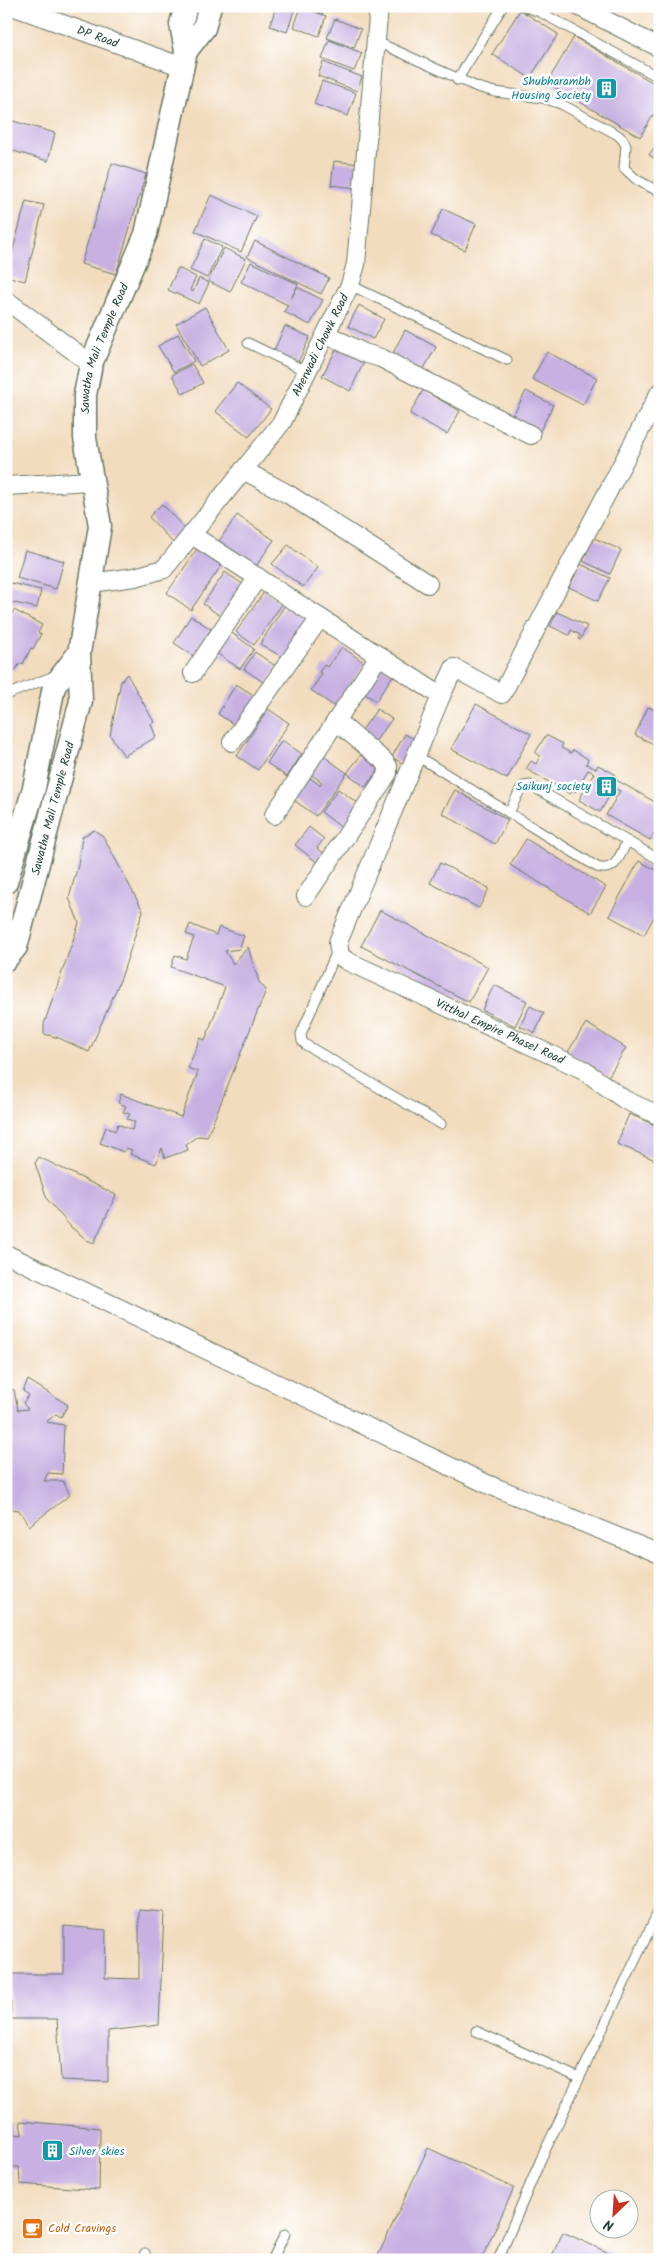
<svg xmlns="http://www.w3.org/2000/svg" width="666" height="2266" viewBox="0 0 666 2266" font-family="Kalam,sans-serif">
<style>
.building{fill:#c8b1e2}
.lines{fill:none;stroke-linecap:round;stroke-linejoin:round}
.service-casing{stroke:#697564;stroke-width:11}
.minor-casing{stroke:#697564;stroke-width:20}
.tertiary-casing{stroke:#697564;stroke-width:25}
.service{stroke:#fff;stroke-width:9}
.minor{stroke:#fff;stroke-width:18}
.tertiary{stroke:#fff;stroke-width:22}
.labels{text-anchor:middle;stroke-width:5;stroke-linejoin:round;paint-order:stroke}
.street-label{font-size:12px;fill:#1f3d34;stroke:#fff}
.culture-label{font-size:12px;fill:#0d838f;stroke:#fff;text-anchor:end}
.food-label{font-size:12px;fill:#c56008;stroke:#fff;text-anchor:start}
</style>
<rect width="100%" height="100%" fill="#fff"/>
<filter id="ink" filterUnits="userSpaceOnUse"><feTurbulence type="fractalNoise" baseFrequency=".02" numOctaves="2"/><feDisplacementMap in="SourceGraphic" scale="10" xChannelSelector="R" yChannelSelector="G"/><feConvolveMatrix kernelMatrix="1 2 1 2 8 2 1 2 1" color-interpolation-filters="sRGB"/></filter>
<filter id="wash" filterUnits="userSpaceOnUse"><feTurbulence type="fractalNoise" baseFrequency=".0096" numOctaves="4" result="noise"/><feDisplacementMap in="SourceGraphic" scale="20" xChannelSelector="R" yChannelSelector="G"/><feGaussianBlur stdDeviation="1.12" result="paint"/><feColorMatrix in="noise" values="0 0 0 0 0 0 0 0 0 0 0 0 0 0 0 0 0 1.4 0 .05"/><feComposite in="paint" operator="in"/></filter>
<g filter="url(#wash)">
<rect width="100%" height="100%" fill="#f2dcbe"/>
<g id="blocks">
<g class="building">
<polygon points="276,6 294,11 287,32 270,26"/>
<polygon points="301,7 326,16 319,36 294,27"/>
<polygon points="520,10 558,34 530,78 492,54"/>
<polygon points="335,19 361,29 354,48 327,38"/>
<polygon points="574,37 657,85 660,90 660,104 640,137 547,83"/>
<polygon points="329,40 362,53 354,71 322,59"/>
<polygon points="323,62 362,77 357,91 318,76"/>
<polygon points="322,81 356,93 348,116 314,104"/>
<polygon points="6,119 55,133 48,161 6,149"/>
<polygon points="660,138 660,162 649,155"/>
<polygon points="334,161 359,164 356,188 331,185"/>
<polygon points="112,163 146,174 116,274 81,264"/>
<polygon points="211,195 257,216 241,252 195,231"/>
<polygon points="26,201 44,205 25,281 6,276"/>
<polygon points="443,209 476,224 465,250 431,235"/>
<polygon points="205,239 222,247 207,278 190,270"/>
<polygon points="255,241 329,278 321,294 247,257"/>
<polygon points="224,248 246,259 230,292 208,281"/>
<polygon points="251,262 298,284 291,299 297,287 323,300 310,325 284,312 288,305 241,282"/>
<polygon points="178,268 196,277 190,290 193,292 199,278 209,283 199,304 168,290"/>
<polygon points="359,305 384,319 373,339 348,326"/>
<polygon points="205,307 229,350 200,366 176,324"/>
<polygon points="285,326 310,337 297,364 273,353"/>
<polygon points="405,330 436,347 422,372 392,355"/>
<polygon points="178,334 194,361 174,372 158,346"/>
<polygon points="338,346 365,360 350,391 322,376"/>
<polygon points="547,352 597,378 583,405 532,379"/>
<polygon points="192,364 203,383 183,394 172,375"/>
<polygon points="237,383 271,409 249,437 215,411"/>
<polygon points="423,390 460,411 447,434 410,414"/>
<polygon points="526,391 553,405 538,435 510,421"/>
<polygon points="162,504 187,531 174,544 149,517"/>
<polygon points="237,515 274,540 256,566 219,541"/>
<polygon points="594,538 621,550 610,574 583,561"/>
<polygon points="288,545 318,568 303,587 272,564"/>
<polygon points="199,546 223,563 191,610 167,593"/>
<polygon points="25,550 64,561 56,589 17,578"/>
<polygon points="580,564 610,578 598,601 569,587"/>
<polygon points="225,572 244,585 222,617 203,604"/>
<polygon points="6,582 41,590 37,608 6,601"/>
<polygon points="265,591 282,604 254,645 236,632"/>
<polygon points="285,605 311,622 287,660 260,644"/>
<polygon points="14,610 42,625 38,633 41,634 33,649 31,648 23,664 20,663 15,671 6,666 6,624"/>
<polygon points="557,612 587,626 580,640 578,639 580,635 571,630 569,635 550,626"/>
<polygon points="191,616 211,629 194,656 174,643"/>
<polygon points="229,631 254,649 240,669 215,652"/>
<polygon points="342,647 365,663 345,692 348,694 338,709 311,690 322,674 319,672 324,665 327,667"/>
<polygon points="255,652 277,667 266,684 244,669"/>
<polygon points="380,665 394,674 376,701 362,692"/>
<polygon points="127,674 154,722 151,724 156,737 124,756 110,735 121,681"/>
<polygon points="236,684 260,699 241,729 218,714"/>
<polygon points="476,704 531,734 507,779 451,749"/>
<polygon points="648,707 660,712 660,747 635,735"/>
<polygon points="268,709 289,723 258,770 237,756"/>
<polygon points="377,709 392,719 374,743 360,733"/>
<polygon points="405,734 416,740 405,765 392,757"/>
<polygon points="546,735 563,744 561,748 571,753 573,750 588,759 586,764 596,769 598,765 615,774 613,778 660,805 660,818 655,827 657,828 650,840 606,815 620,791 614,788 600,812 579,800 594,773 588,770 575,792 573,790 570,794 526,769 531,761 536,764 540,756 535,753"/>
<polygon points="282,740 302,754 287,777 267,763"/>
<polygon points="322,755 347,773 316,816 291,798 307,776 320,785 322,782 309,773"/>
<polygon points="361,755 379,769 365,787 347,773"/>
<polygon points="338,789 359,804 342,828 321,812"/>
<polygon points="455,790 508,820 495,844 442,813"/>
<polygon points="309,827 324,839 317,848 325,854 318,863 295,845"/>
<polygon points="94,830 103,836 143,911 121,978 89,1052 59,1038 44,1034 44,1024 79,923 69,898 78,865 82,837"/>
<polygon points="526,839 606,887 590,913 510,865"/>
<polygon points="639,861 660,872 660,906 644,935 609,916"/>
<polygon points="440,863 489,888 479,908 430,883"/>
<polygon points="380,910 488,967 469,1002 361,946"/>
<polygon points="190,924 216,935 219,927 244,936 239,949 225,951 233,964 248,947 259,982 266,990 207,1137 198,1136 186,1144 188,1150 165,1158 162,1148 156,1164 130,1154 132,1150 126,1148 124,1152 100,1143 106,1127 115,1131 118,1124 132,1130 135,1122 127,1119 130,1114 123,1112 126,1106 118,1103 121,1094 181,1117 198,1072 188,1068 200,1038 205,1040 225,987 171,967 175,955 186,959 194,937 186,934"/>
<polygon points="494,985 527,1001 515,1026 482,1010"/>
<polygon points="530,1006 544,1013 535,1033 520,1026"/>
<polygon points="586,1023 626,1048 608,1077 568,1052"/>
<polygon points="629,1114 660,1127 660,1162 617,1144"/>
<polygon points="39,1157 116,1195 94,1243 87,1240 71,1227 47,1199 35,1163"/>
<polygon points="28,1380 68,1405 61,1417 56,1414 46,1422 64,1425 62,1474 48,1473 44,1481 63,1481 70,1495 29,1526 19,1510 6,1508 6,1389 14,1390 18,1410 28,1409 23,1403 29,1395 23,1391"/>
<polygon points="139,1910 164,1912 159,2025 108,2031 108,2082 61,2080 57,2019 11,2019 11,1974 64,1974 64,1926 106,1930 105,1978 139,1979"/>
<polygon points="20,2121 100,2128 99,2190 20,2184 19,2167 11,2167 12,2185 6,2184 6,2123 13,2124 14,2134 22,2135"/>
<polygon points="428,2148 514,2188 481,2260 376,2260"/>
<polygon points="563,2232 611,2254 609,2260 550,2260"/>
</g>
</g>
</g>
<g filter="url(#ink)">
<use href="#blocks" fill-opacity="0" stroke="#697564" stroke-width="1"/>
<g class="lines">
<defs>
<g id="service">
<polyline points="523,6 540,12 660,78"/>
<polyline points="375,41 477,87 495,92 543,98 561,104 618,135 623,140 626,146 624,168 637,180 660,192"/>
<polyline points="457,80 503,6"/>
<polyline points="350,285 507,360"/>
<polyline points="248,343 308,372"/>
<polyline points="6,695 54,676"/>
<path d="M417 756 597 867C616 873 619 856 627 842"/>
<polyline points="509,813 520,790 524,786 530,785 660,860"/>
<polyline points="337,951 301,1034 302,1041 306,1045 441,1124"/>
<polyline points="476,2031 579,2078"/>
<polyline points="142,2260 145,2253"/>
<polyline points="272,2260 285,2234"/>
<polyline points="498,2260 541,2159 660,1908"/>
</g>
<g id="minor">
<path id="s1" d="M12 6 183 67"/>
<polyline points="578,6 660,48"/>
<polyline points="6,300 91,364"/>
<polyline points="326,334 364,353 381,358 531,435"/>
<polyline points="243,470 288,494 428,584"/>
<polyline points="6,486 91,481"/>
<polyline points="192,535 441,696 454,668 502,694 660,392"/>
<path id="s2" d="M91 583 135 577 164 569 282 422 350 285 356 264 379 6"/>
<polyline points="193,673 258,577"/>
<path id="s3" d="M441 696 338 942 340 956 347 961 582 1069 625 1100 660 1116"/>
<polyline points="232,742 320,618"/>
<polyline points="274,815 379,656"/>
<polyline points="306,896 388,773 388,766 384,761 336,721"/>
<polyline points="6,1254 487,1484 660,1554"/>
</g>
<g id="tertiary">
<polyline points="186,51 204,28 210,6"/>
<polyline points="6,882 34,788 54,686 79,653"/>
<path id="s4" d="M6 959 16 947 81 701 79 653 100 526 85 438V395L91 364 146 234 186 51 181 24 186 6"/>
</g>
</defs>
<use href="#service" class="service-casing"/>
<use href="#minor" class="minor-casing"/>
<use href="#tertiary" class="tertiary-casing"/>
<use href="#service" class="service"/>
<use href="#minor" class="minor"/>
<use href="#tertiary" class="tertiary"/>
</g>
</g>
<defs>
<symbol id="building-square" viewBox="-11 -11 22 22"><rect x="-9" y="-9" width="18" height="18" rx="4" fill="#0f9aa8" stroke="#fff"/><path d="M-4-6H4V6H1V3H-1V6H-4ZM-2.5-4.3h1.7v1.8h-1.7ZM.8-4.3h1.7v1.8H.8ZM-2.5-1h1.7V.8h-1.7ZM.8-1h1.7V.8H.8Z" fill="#fff"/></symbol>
<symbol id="cafe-square" viewBox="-11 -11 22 22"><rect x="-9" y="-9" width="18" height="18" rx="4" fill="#e8710a" stroke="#fff"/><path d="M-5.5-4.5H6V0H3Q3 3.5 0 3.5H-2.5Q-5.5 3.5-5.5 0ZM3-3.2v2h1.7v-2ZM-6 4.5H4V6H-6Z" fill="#fff"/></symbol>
</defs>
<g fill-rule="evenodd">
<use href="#building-square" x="594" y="76" width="25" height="25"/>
<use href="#building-square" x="594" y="774" width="25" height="25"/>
<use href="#building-square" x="40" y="2138" width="25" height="25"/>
<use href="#cafe-square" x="20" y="2216" width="25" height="25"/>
</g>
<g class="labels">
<g class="street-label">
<text dy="4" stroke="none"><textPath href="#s1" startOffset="91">DP Road</textPath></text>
<text dy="4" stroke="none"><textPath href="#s2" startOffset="349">Aherwadi Chowk Road</textPath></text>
<text dy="4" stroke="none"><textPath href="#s4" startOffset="629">Sawatha Mali Temple Road</textPath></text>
<text dy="4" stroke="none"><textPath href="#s4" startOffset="159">Sawatha Mali Temple Road</textPath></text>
<text dy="4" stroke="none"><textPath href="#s3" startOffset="458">Vitthal Empire Phase1 Road</textPath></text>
</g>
<g class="culture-label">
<text x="591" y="85">Shubharambh<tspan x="591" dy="14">Housing Society</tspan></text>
<text x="591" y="790">Saikunj society</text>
<text x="69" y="2155" text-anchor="start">Silver skies</text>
</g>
<g class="food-label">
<text x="48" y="2232">Cold Cravings</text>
</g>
</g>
<rect width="666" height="2266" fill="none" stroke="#fff" stroke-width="25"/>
<g transform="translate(614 2214) rotate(205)"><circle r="24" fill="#ffffff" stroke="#a5b1ae"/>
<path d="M0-4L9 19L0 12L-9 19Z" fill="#c8321e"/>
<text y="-8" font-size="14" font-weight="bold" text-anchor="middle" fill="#1f3d34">N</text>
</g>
</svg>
